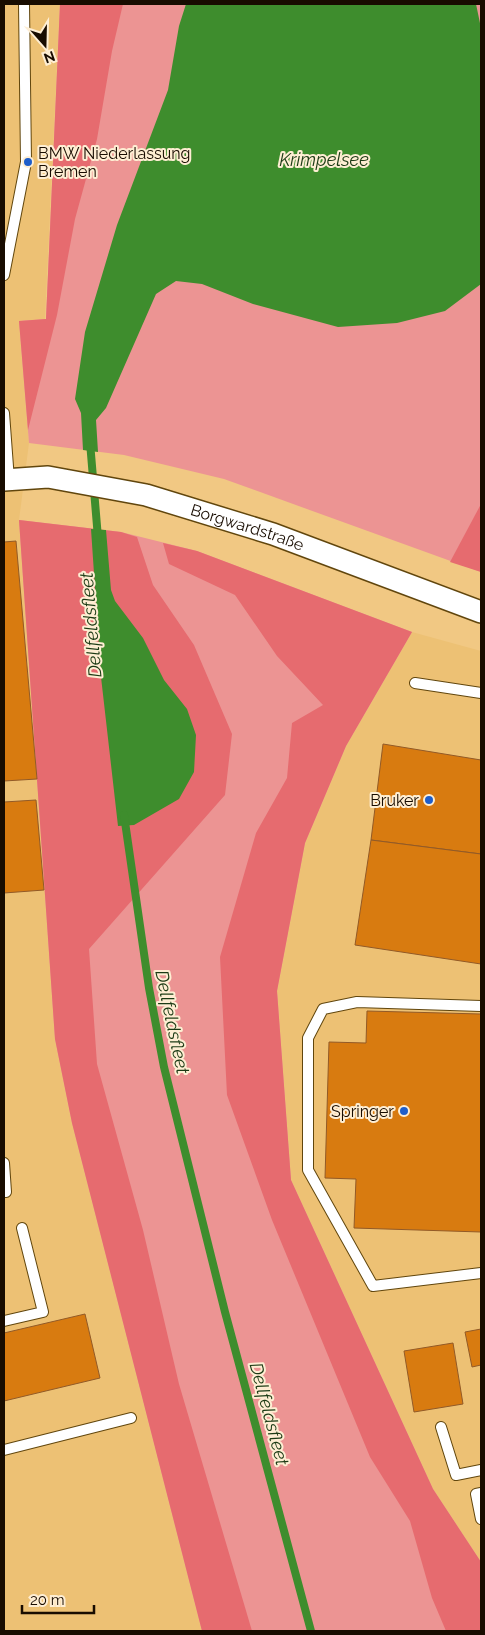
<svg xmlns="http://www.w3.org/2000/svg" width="485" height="1635" viewBox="0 0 485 1635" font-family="Raleway,sans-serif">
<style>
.built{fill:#edc174}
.green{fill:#ec9493}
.forest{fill:#e66b6f}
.water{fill:#3e8d2d}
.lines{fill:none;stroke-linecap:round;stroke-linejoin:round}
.stream{stroke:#3e8d2d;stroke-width:8}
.building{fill:#d87b10;stroke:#925a27}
.lane-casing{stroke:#61460d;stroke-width:12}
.street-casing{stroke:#61460d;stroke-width:24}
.lane{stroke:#fff;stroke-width:10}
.street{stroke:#fff;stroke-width:21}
.poi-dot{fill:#1e5eca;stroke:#feeed3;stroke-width:2}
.labels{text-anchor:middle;stroke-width:4;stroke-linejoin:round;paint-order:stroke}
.poi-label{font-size:16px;fill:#180c00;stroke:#feeed3;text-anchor:end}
.street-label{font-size:16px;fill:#180c00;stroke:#feeed3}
.water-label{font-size:18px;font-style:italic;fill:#1b3a14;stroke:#feeed3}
</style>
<rect width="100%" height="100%" fill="#f1c883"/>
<g class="built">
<polygon points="4,4 60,4 45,319 19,321 29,443 19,520 55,1039 72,1123 202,1631 4,1631"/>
<polygon points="412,632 481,651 481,1562 433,1489 291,1180 277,991 305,843 346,746"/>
</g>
<g class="green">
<polygon points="60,4 481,4 481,572 224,479 124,455 29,443 19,321 46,319"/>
<polygon points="19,520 121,532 197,551 412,632 346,746 305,843 277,991 291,1180 433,1489 481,1562 481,1631 202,1631 72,1123 55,1039"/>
</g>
<g class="forest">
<polygon points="60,4 123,4 112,51 97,139 75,219 57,315 28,430 19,321 46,319"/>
<polygon points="481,504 481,572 450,562"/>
<polygon points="19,520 121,532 137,537 153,585 194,645 232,734 225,795 89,949 97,1064 143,1230 179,1384 252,1631 202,1631 72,1123 55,1039"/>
<polygon points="163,543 197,551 412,632 346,746 305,843 277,991 291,1180 433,1489 481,1562 481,1631 446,1631 432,1598 410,1521 370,1457 272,1220 227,1095 220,957 256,833 287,778 292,723 323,705 277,656 235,595 169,564"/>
</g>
<g class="water">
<polygon points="186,4 476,4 481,28 481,284 445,311 397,323 338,327 253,304 202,284 176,281 156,294 106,408 96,420 98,452 83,450 81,413 75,399 85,332 117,225 168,90 179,26"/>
<polygon points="91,529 106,530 111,590 115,601 143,638 164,680 187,709 196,735 194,772 179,799 134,825 118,826 101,677"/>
</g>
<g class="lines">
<g class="stream">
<polyline points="90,442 98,538"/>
<polyline points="124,815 149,988 164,1067 225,1312 311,1631"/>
</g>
</g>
<g class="building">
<polygon points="16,541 37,779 4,781 4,542"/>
<polygon points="383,744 481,760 481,854 371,840"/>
<polygon points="36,800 44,890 4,893 4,802"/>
<polygon points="371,840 481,854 481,964 355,945"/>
<polygon points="367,1011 481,1014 481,1232 354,1228 356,1179 325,1178 329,1042 366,1043"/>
<polygon points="85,1314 100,1378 4,1401 4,1333"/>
<polygon points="481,1329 481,1365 472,1367 465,1332"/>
<polygon points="453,1343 463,1404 414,1412 404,1351"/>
</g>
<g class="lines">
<defs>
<g id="lane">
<polyline points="4,275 26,162 24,4"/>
<polyline points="4,413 9,480"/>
<polyline points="415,683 481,693"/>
<polyline points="481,1006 357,1002 323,1009 308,1038 308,1170 373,1286 481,1273"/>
<polyline points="4,1163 6,1192 4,1192"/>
<polyline points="4,1321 43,1312 22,1228"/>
<polyline points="441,1427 456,1475 481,1470"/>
<polyline points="4,1450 131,1418"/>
<polyline points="481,1493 476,1494 481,1519"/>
</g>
<g id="street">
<path id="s1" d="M4 480 48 477 146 495 273 534 481 612"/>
</g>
</defs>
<use href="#lane" class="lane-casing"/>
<use href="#street" class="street-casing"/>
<use href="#lane" class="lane"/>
<use href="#street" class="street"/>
</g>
<g class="poi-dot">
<circle cx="28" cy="162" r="5"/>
<circle cx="429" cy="800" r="5"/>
<circle cx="404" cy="1111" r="5"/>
</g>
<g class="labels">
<g class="poi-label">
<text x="38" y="159" text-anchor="start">BMW Niederlassung<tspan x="38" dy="18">Bremen</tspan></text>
<text x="419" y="806">Bruker</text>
<text x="394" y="1117">Springer</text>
</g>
<g class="street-label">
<text dy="6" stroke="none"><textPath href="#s1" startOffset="250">Borgwardstraße</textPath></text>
</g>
<g class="water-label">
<text x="324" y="166">Krimpelsee</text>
<text transform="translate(91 625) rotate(-95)" y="6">Dellfeldsfleet</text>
<text transform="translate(172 1022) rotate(78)" y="6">Dellfeldsfleet</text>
<text transform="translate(269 1414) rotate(75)" y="6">Dellfeldsfleet</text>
</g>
</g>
<rect width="485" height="1635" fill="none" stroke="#180c00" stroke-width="10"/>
<g transform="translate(45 45) rotate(160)" stroke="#feeed3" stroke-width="4" paint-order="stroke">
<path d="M0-4L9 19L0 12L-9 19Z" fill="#180c00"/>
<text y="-8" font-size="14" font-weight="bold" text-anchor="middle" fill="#180c00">N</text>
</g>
<path d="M22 1605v8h72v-8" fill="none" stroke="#180c00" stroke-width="2.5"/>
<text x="30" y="1605" font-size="15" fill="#180c00" stroke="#feeed3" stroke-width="4" paint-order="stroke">20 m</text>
</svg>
